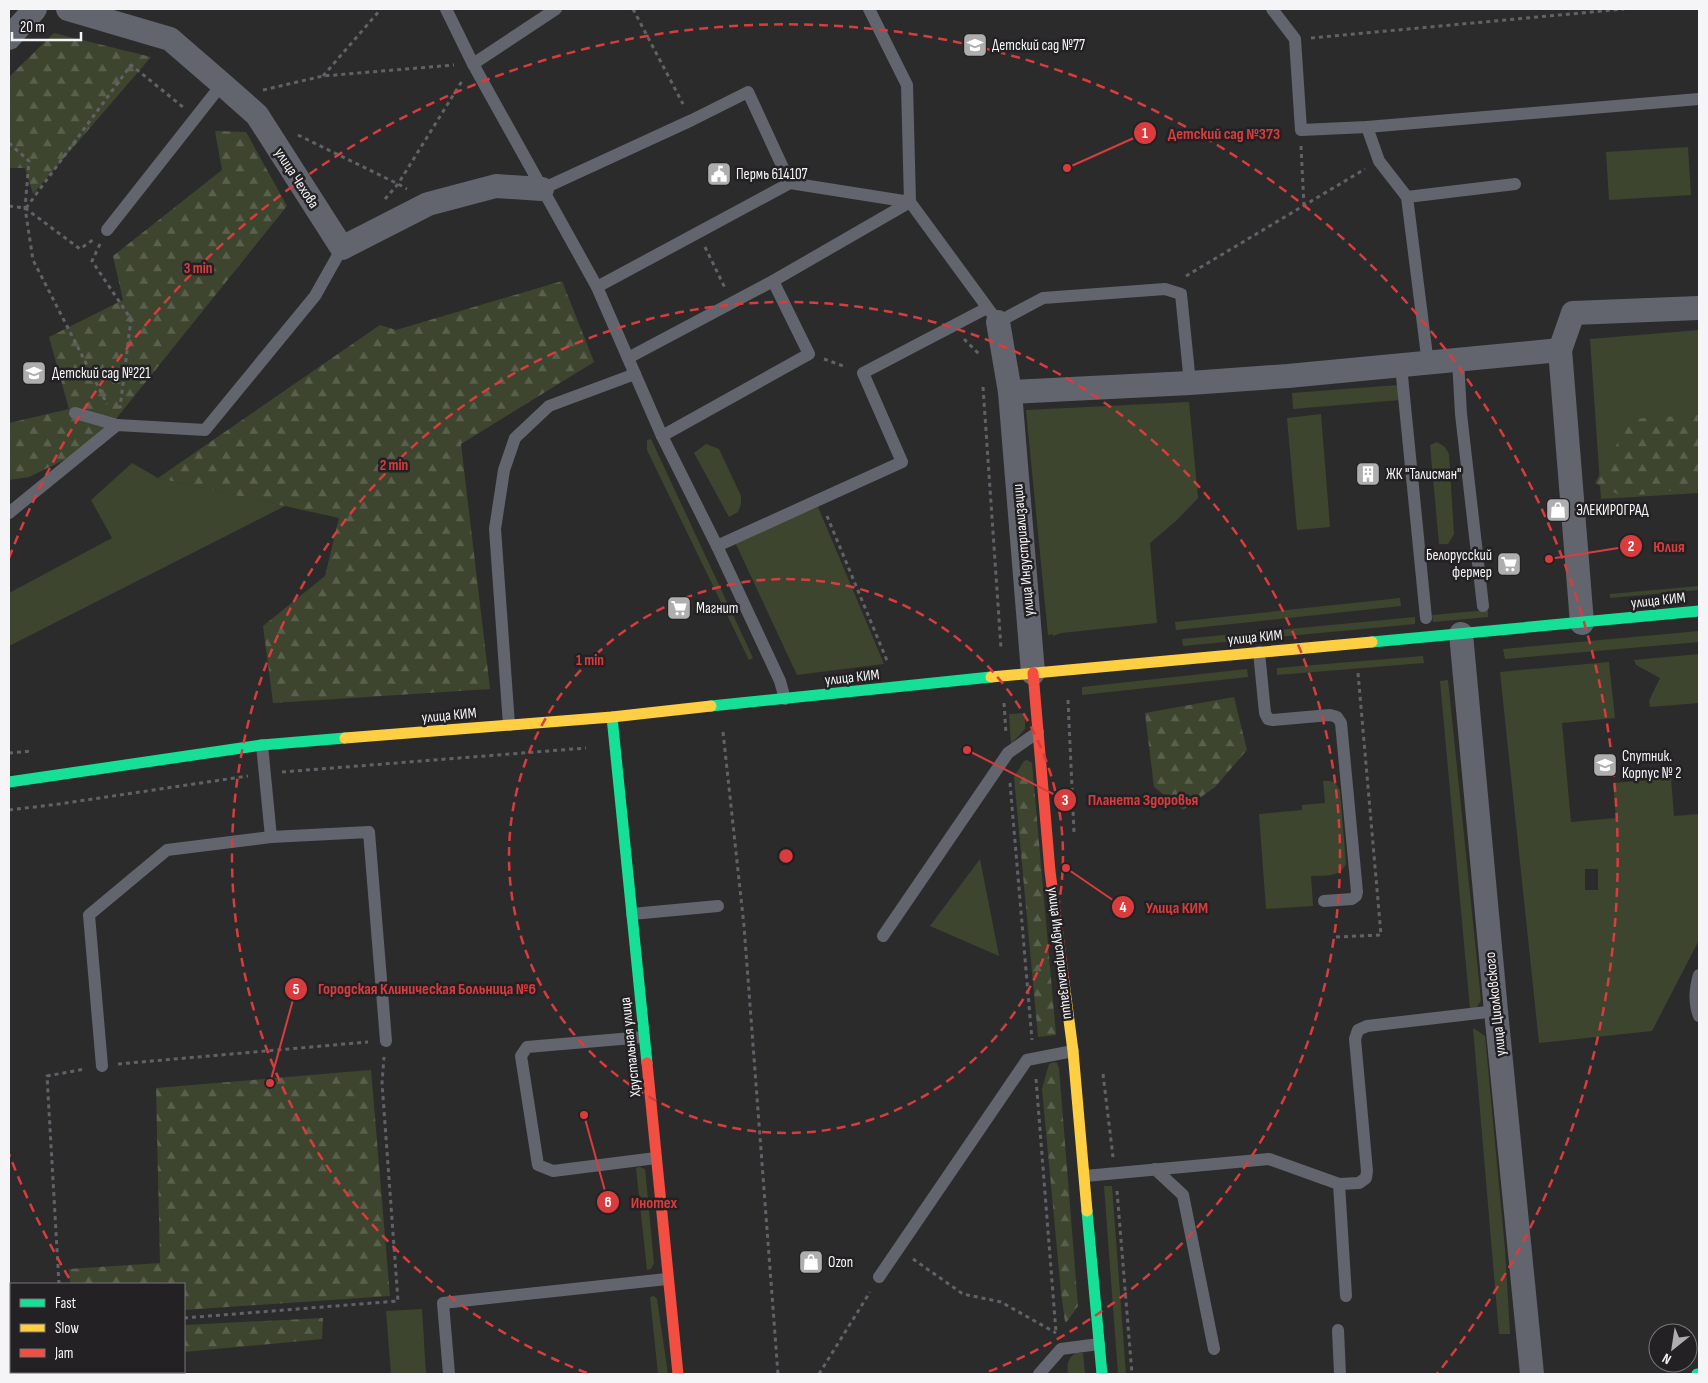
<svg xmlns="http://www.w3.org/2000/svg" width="1708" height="1383" viewBox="0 0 1708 1383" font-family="'Sofia Sans Condensed',sans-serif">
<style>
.green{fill:#3d452e;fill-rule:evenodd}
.forest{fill:url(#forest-firs)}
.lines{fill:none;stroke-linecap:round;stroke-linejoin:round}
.path{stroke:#616268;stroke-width:3;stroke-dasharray:4 4;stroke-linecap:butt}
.lane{stroke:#62656e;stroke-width:12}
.street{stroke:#62656e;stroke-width:24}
.fast{stroke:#16e098;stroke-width:11}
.slow{stroke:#ffcf43;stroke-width:11}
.jam{stroke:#f24e42;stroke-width:11}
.ring{fill:none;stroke:#d93c3d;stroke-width:2.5;stroke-dasharray:9 6}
.labels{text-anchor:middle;stroke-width:5;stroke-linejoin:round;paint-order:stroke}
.poi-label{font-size:15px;fill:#f5f4f6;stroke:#232123;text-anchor:start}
.street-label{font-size:15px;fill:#f5f4f6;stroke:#232123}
.centre{fill:#d93c3d;stroke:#232123;stroke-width:2.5}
.ring-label{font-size:15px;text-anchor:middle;font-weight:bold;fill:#d93c3d;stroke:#232123;stroke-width:5;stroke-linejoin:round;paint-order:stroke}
.leader{fill:none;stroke:#d93c3d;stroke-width:2}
.callout-dot{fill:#d93c3d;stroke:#232123;stroke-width:2}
.mark-label{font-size:15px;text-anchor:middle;font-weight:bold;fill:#fff}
.callout-label{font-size:16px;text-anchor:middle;font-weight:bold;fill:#d93c3d;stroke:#232123;stroke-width:5;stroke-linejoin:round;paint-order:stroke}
</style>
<defs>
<pattern id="forest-firs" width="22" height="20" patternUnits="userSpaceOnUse" patternTransform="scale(1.25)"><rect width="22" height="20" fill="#3d452e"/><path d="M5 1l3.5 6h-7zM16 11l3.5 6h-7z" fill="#5a604d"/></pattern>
</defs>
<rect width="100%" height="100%" fill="#2c2b2c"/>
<g class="green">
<polygon points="1688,147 1691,195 1609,200 1606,152"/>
<polygon points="1699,330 1699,493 1601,499 1590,339"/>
<polygon points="1398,385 1400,400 1293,409 1292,393"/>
<polygon points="1189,402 1198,498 1177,520 1150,543 1157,623 1061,633 1053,636 1053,634 1048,635 1026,410"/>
<polygon points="1321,414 1330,527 1297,530 1287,418"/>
<polygon points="651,439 753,658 749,660 647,450 647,440"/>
<polygon points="1437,442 1445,447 1449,454 1454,534 1448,544 1439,544 1430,445"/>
<polygon points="706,444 719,449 741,496 741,504 738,512 729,517 694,453"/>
<polygon points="132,463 158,478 285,506 9,646 9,593 112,538 91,500"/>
<polygon points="818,507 884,664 797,675 735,542"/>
<polygon points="1699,586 1699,590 1610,598 1610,594"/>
<polygon points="1400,598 1401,606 1176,630 1175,622"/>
<polygon points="1488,610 1488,617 1433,622 1432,615"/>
<polygon points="1415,617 1415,624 1183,646 1182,639"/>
<polygon points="1699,631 1699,642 1505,659 1503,649"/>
<polygon points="1699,654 1699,703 1650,707 1649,701 1660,678 1636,665 1634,660"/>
<polygon points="1423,656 1424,663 1277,675 1277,668"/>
<path d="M1609 662 1615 718 1562 723 1571 822 1616 818 1613 783 1671 778 1674 816 1699 814V940L1652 1031 1539 1043 1500 672ZM1585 869H1598V890H1585Z"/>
<polygon points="1247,669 1248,677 1082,695 1082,687"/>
<polygon points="1448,680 1481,1000 1477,1007 1470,1009 1440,681"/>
<polygon points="1025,713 1025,729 1011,744 1009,714"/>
<path d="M1323 781C1332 780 1337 783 1340 791L1346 864C1339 878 1325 875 1311 876L1313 906 1266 909 1259 814 1302 810V805L1325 803Z"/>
<polygon points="980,859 999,956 930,926"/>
<polygon points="1473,1028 1485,1036 1505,1249 1510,1334 1499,1334"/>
<polygon points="640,1167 645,1169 654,1263 651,1269 647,1270 636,1168"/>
<polygon points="1104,1186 1112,1186 1126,1374 1118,1374"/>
<polygon points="654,1296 657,1299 668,1374 658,1374 650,1297"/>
<polygon points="422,1309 426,1374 391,1374 386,1311"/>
<path d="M1076 1353H1083L1085 1374H1068C1067 1365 1067 1358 1076 1353Z"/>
</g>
<g class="forest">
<polygon points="54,33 151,57 33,194 25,168 9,168 9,77"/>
<polygon points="215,131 246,132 287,206 95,445 29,477 9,480 9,423 69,409 49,337 123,300 113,256 222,170"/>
<polygon points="562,281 594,362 461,444 490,689 273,703 263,626 325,576 339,518 158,478 380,325 396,330"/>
<polygon points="1699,415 1699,487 1624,497 1595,483 1631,419"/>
<polygon points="1234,697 1247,750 1215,787 1183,810 1154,787 1145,713"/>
<polygon points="1027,760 1032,763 1056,1035 1038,1037 1014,777 1024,761"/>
<polygon points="1054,1062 1057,1063 1059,1068 1078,1306 1066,1323 1065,1322 1061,1292 1042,1089 1049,1064"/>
<polygon points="371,1070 390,1296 184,1310 184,1284 70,1284 69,1269 160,1263 156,1088"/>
<polygon points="323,1318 322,1339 184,1352 184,1325"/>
<polygon points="9,1336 11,1336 11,1372 129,1372 128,1374 9,1374"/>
</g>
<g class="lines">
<g class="path">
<polyline points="633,9 683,104"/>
<polyline points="1311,38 1624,9"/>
<polyline points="323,76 381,9"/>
<polyline points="263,90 323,76 454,65"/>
<polyline points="298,135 398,184 407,189"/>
<polyline points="9,143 29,161 25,208 33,260 107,404"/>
<polyline points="1301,146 1304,206"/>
<polyline points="385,199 398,184 462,81"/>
<polyline points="9,206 25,208 80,249 94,239"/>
<polyline points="26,208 131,65 183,107"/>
<polyline points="100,244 92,261 131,319 120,408"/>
<polyline points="705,247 725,288"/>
<polyline points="1186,276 1365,169"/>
<polyline points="964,339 979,354"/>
<polyline points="824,359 846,367"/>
<polyline points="983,387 1001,648 1000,650"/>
<polyline points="827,516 888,663"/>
<polyline points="1068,700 1074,832"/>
<polyline points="1004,703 1006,734"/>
<polyline points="723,732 744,926 778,1374"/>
<polyline points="9,753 33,751"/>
<polyline points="282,772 586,748"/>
<polyline points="1010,783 1032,1040"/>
<polyline points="9,810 59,804 248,776"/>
<polyline points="1336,937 1381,935 1358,673"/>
<polyline points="118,1064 368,1042"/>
<polyline points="1103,1074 1113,1157"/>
<polyline points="1036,1079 1056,1332"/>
<polyline points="1117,1191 1132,1374"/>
<polyline points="913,1259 963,1294 1001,1302 1056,1333"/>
<polyline points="59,1284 47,1076 85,1069"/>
<polyline points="184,1318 398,1301 382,1083 384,1057"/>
<polyline points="9,1332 11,1332"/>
<polyline points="819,1374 870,1292"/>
</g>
<g class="lane">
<polyline points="446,9 473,64 597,287 662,436 717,546 780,681 785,699"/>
<polyline points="869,9 907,85 910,202 998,322 1043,298 1165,289 1181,294 1190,383"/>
<polyline points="1272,9 1295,39 1301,130 1367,127 1699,99"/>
<polyline points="473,64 556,9"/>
<polyline points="1367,127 1379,161 1407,197 1428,364"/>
<polyline points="542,189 692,120 748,92 790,183 910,202"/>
<polyline points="1407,197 1515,184"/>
<polyline points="107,230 222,84"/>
<polyline points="597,287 790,183"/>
<polyline points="628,358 773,281"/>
<polyline points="1458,360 1461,414 1483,606"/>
<polyline points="1401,366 1426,618"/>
<polyline points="75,413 117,425"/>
<polyline points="662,436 809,354 773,281 910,202"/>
<polyline points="9,513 117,425 205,430 315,296 342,248"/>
<polyline points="717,546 902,462 863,373 987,308"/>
<polyline points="1259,652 1265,713 1268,719 1273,720 1330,715 1337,717 1341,723 1357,892 1356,896 1352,899 1324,901"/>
<polyline points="509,725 495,529 504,470 515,438 549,406 635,374"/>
<polyline points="262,745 271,837"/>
<polyline points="632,914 718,906"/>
<polyline points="883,936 1008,753 1038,732"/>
<path d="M1699 975C1695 988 1694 1003 1699 1016"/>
<polyline points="644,1037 527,1047 521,1056 538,1165 553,1171 656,1158"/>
<polyline points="102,1066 89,915 167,850 271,837 369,832 386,1041"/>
<polyline points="1155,1169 1183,1195 1214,1349"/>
<polyline points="1085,1176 1269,1159 1339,1184 1346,1296"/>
<polyline points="1339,1184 1359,1183 1366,1178 1367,1171 1355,1039 1358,1030 1367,1026 1496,1011"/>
<polyline points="879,1277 1027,1060 1073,1051"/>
<polyline points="1338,1330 1340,1374"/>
<polyline points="449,1374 443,1303 667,1279"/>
<polyline points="1039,1374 1061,1349 1099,1344"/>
</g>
<g class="street">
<polyline points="68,9 170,39 222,84 257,115 342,248 428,204 496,186 542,189"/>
<polyline points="9,38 35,9"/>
<polyline points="998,322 1010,392 1033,673"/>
<polyline points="1010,392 1190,383 1288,376 1560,350"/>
<polyline points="1582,623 1560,350 1573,313 1699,308"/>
<polyline points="1461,634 1496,1011 1532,1374"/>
</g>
<g class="fast">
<polyline points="1372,642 1699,611"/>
<polyline points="711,706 991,677"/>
<polyline points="612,717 647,1063"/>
<polyline points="9,782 262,745 345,738"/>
<polyline points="1087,1211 1102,1374"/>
<polyline points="1697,1374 1699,1374"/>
</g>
<g class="slow">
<polyline points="991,677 1372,642"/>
<polyline points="345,738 612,717 711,706"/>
<polyline points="1064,982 1073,1051 1087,1211"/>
</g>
<g class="jam">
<polyline points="1033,673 1050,871 1064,982"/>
<polyline points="647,1063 678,1374"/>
</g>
</g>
<g class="ring">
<circle cx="786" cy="856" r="277"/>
<path d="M587 1373A554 554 0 1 1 985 1373"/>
<path d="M69 1278A832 832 0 0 1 9 1154M9 558A832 832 0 1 1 1437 1374"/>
</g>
<defs>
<symbol id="school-square" viewBox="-11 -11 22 22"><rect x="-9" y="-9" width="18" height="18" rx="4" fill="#afaeaf" stroke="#232123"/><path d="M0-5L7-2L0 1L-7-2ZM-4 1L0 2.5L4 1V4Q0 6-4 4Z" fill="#fff"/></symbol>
<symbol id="civic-square" viewBox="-11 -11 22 22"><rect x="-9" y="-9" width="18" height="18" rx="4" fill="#afaeaf" stroke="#232123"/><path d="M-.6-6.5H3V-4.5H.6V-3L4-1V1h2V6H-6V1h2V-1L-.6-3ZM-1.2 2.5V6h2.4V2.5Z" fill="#fff"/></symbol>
<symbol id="building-square" viewBox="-11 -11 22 22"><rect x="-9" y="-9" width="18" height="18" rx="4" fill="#afaeaf" stroke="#232123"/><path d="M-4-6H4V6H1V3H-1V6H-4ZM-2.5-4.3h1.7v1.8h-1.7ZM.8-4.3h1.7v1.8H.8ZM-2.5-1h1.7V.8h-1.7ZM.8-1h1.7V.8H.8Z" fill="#fff"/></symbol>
<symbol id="shop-square" viewBox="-11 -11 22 22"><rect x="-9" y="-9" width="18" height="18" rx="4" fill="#afaeaf" stroke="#232123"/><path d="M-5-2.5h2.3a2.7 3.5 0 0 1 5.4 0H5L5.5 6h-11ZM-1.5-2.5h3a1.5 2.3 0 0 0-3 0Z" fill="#fff"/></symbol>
<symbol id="supermarket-square" viewBox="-11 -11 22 22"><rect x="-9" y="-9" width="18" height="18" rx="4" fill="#afaeaf" stroke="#232123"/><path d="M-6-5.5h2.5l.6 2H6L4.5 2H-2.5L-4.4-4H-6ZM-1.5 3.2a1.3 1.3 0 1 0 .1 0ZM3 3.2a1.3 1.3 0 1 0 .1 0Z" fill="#fff"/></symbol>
</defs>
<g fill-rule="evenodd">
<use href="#school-square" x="961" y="31" width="28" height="28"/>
<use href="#civic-square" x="705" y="160" width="28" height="28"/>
<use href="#school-square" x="20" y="359" width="28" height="28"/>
<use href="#building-square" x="1354" y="460" width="28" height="28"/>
<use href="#shop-square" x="1544" y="496" width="28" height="28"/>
<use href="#supermarket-square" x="1495" y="550" width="28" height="28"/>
<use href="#supermarket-square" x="665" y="594" width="28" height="28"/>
<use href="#school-square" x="1591" y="751" width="28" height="28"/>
<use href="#shop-square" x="797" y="1248" width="28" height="28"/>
</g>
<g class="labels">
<g class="poi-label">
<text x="992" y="50">Детский сад №77</text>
<text x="736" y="179">Пермь 614107</text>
<text x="52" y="378">Детский сад №221</text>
<text x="1386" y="479">ЖК "Талисман"</text>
<text x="1576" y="515">ЭЛЕКИРОГРАД</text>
<text x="1492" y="560" text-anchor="end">Белорусский<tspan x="1492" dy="17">фермер</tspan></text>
<text x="696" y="613">Магнит</text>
<text x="1622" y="761">Спутник.<tspan x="1622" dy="17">Корпус № 2</tspan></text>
<text x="828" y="1267">Ozon</text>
</g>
<g class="street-label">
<text transform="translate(297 178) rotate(57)" y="5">улица Чехова</text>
<text transform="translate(1023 550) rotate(-95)" y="5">улица Индустриализации</text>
<text transform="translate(1658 600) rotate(-6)" y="5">улица КИМ</text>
<text transform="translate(1255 637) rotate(-5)" y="5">улица КИМ</text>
<text transform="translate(852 677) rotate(-6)" y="5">улица КИМ</text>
<text transform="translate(449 715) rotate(-5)" y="5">улица КИМ</text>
<text transform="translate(1061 953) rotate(83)" y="5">улица Индустриализации</text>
<text transform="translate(1495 1004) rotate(-96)" y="5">улица Циолковского</text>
<text transform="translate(630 1047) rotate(-96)" y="5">Хрустальная улица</text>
</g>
</g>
<circle cx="786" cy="856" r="8" class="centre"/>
<g class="ring-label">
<text x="198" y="273">3 min</text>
<text x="394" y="470">2 min</text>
<text x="590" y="665">1 min</text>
</g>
<path class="leader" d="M1067 168L1145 133M1549 559L1631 546M967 750L1065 800M1066 868L1123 907M270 1083L296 989M584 1115L608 1202"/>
<g class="callout-dot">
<circle cx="1067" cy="168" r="5"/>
<circle cx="1549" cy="559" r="5"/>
<circle cx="967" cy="750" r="5"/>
<circle cx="1066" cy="868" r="5"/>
<circle cx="270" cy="1083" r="5"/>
<circle cx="584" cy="1115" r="5"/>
<circle cx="1145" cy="133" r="12"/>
<circle cx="1631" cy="546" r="12"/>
<circle cx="1065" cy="800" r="12"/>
<circle cx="1123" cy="907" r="12"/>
<circle cx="296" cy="989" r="12"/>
<circle cx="608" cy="1202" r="12"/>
</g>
<g class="mark-label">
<text x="1145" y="138">1</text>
<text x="1631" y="551">2</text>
<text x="1065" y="805">3</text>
<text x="1123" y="912">4</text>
<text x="296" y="994">5</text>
<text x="608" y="1207">6</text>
</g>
<g class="callout-label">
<text x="1224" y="139">Детский сад №373</text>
<text x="1669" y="552">Юлия</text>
<text x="1143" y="805">Планета Здоровья</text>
<text x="1177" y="913">Улица КИМ</text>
<text x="427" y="994">Городская Клиническая Больница №6</text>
<text x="654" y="1208">Инотех</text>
</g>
<rect width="1708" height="1383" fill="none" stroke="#f5f4f6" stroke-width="20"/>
<rect x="10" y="1283" width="175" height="90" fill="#232123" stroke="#777577"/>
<rect x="20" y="1299" width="25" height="8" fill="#16e098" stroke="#777577"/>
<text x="55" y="1308" font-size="15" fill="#f5f4f6">Fast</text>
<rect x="20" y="1324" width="25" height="8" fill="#ffcf43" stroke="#777577"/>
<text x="55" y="1333" font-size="15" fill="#f5f4f6">Slow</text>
<rect x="20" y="1349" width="25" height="8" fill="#f24e42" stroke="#777577"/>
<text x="55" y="1358" font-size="15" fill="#f5f4f6">Jam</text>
<g transform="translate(1673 1348) rotate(210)"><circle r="24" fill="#232123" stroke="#777577"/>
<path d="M0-4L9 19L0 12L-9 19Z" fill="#afaeaf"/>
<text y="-8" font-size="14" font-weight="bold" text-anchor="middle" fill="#f5f4f6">N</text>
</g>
<path d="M12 32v8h69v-8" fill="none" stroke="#f5f4f6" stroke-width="2.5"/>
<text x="20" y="32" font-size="15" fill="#f5f4f6" stroke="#232123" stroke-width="4" paint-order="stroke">20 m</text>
</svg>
